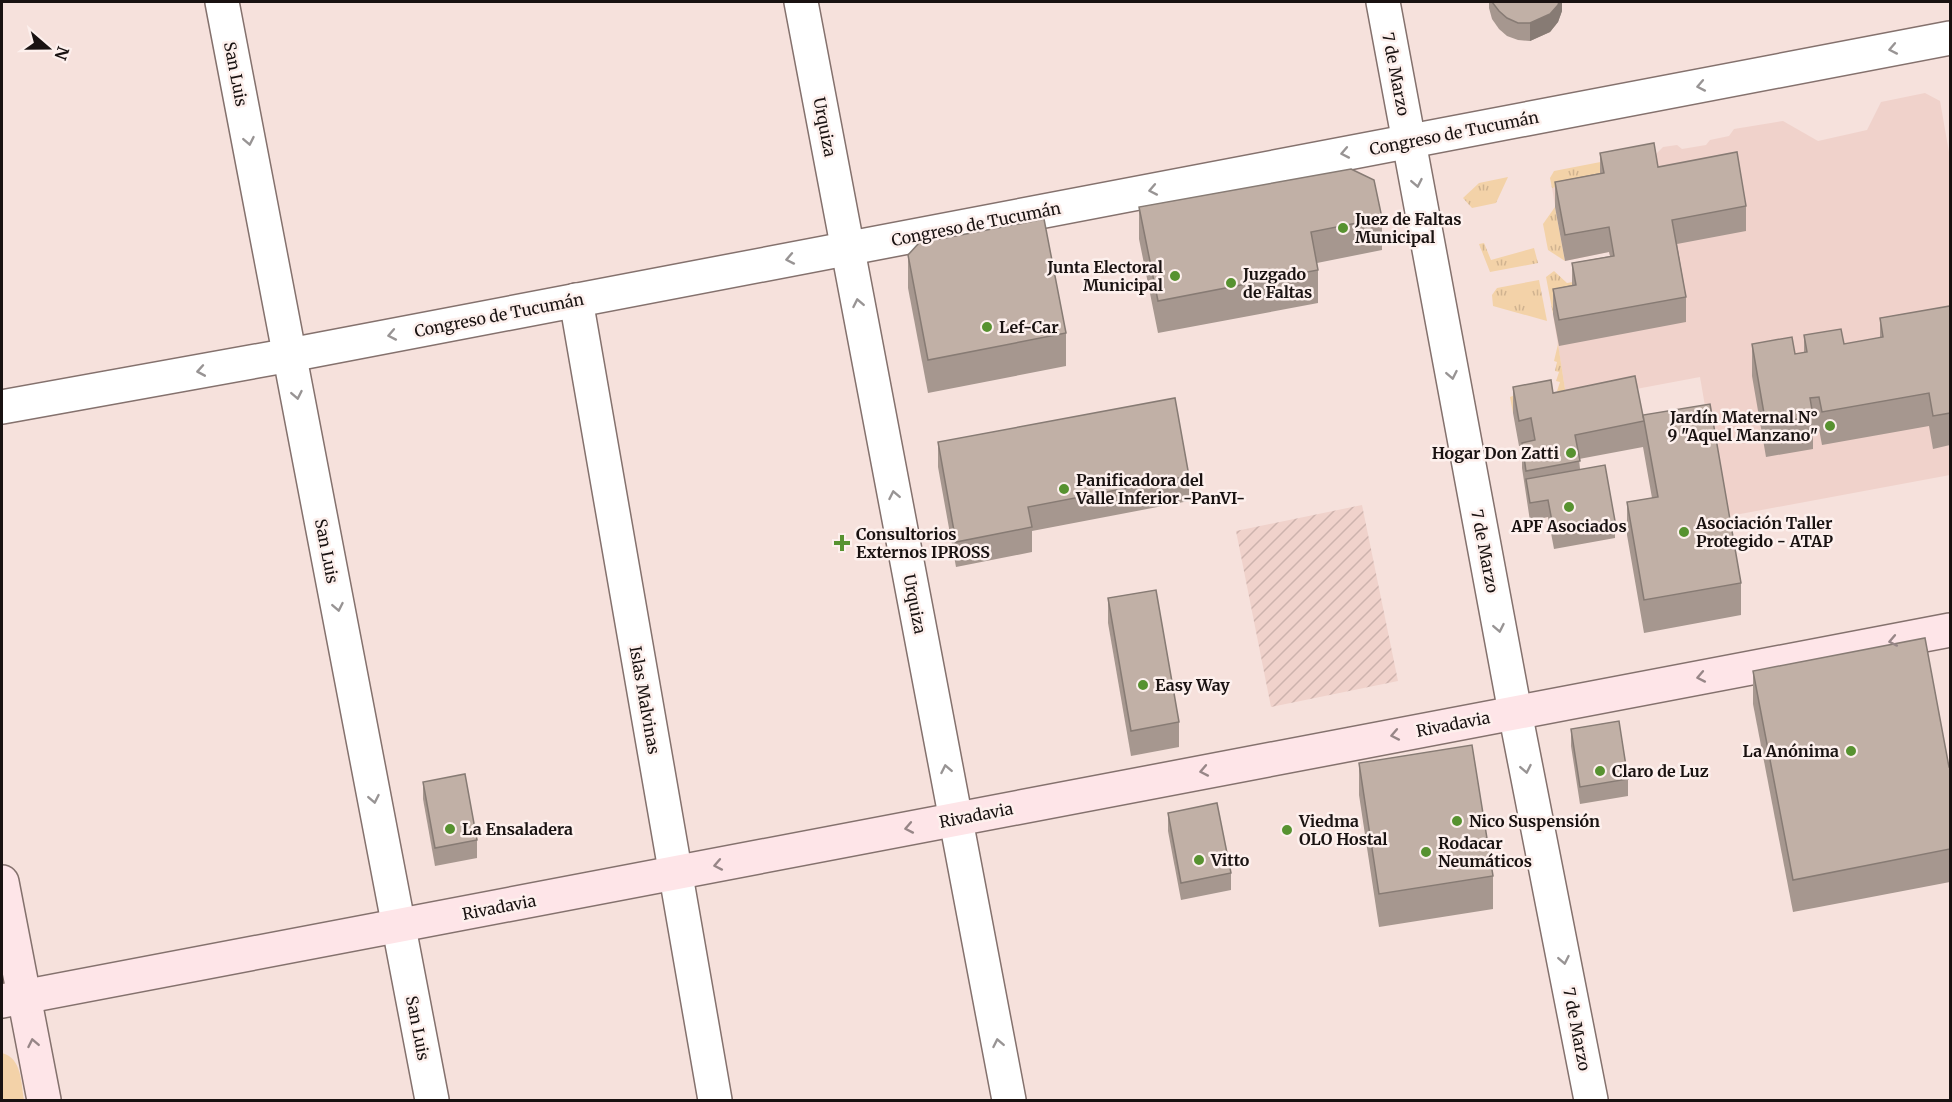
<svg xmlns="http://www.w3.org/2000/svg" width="1952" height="1102" viewBox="0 0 1952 1102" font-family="Merriweather,serif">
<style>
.built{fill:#f0d2cb}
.industrial{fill:url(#industrial-furrows)}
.grass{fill:url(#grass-tufts)}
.park{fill:#f3d2a8}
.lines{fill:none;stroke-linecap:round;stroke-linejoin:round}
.minor-casing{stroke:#84716d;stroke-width:36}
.secondary-casing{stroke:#84716d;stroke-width:36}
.minor{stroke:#fff;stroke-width:33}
.secondary{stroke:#fee5e8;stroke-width:33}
.wall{fill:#a6978f}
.shaded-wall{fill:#877b74}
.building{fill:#c1b0a6;stroke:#877b74;stroke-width:1.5}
.oneway{stroke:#989494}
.oneway2{stroke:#978687}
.poi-dot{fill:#579230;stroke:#fdf0ed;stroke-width:2}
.labels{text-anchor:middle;stroke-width:5;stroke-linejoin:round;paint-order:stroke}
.street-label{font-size:16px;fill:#191211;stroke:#fdf0ed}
.poi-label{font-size:16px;font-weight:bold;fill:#191211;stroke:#fdf0ed;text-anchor:start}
</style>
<defs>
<pattern id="industrial-furrows" width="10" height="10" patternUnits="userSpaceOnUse" patternTransform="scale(1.5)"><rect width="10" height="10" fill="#f0d2cb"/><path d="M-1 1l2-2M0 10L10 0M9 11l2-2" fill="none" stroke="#cdb3ad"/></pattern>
<pattern id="grass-tufts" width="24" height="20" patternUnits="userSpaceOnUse" patternTransform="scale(1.5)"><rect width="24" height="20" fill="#f3d2a8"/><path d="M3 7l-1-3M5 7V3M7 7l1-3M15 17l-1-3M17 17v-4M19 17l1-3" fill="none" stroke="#d0b390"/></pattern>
</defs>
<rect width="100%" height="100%" fill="#f6e1dc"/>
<polygon class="built" points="1925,93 1940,101 1950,158 1950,475 1724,517 1700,377 1567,402 1553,314 1576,310 1614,280 1609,252 1565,261 1552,188 1654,168 1653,157 1663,147 1677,145 1682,149 1706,145 1710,140 1729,136 1734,129 1783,121 1818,141 1867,130 1881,102"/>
<polygon class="industrial" points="1362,505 1398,681 1271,707 1236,531"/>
<g class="grass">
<polygon points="1647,153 1654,168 1552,188 1550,178 1554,171"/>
<polygon points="1508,177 1496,203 1472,208 1463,198 1479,183"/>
<polygon points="1555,207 1565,261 1548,250 1543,224"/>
<polygon points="1484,243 1491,260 1534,248 1538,263 1490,272 1479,244"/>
<polygon points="1554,271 1567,283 1613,275 1576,310 1553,314 1546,277"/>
<polygon points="1539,280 1547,321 1493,306 1492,295 1497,288"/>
<polygon points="1558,344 1567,402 1513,413 1510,397 1518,394 1561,392 1557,391 1560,382 1556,381 1559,372 1555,371 1557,362 1554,361"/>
</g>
<path class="park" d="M2 1053C22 1058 21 1083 24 1100H2Z"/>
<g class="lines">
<defs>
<g id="minor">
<polyline points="222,2 432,1100"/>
<polyline points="801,2 1009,1100"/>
<polyline points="1383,2 1515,712 1591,1100"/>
<polyline points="576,300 715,1100"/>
<polyline points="2,407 290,355 1950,38"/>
</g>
<g id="secondary">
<polyline points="2,882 44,1100"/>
<polyline points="2,1001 1950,630"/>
</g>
</defs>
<use href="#minor" class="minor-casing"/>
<use href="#secondary" class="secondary-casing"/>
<use href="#minor" class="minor"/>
<use href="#secondary" class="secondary"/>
</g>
<g class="wall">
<polygon points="1489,2 1562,2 1562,11 1558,22 1550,32 1530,41 1518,40 1507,36 1499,29 1492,19 1489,8"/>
<polygon points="1600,153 1658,167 1746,206 1746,231 1677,244 1686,297 1686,322 1559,346 1553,314 1553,289 1572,285 1572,263 1610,256 1609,252 1565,261 1555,207 1555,182 1600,173"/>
<polygon points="1139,207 1382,218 1382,250 1317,263 1318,270 1318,303 1158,333 1139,239"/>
<polygon points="908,255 1066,333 1066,366 928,393 908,288"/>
<polygon points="1950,306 1950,445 1933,449 1929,426 1822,445 1819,429 1813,430 1813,449 1766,457 1752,376 1752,344 1795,354 1804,353 1804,335 1844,344 1880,338 1880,318"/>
<polygon points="1513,387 1553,393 1643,419 1741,583 1741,615 1644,633 1627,535 1627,502 1652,498 1643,447 1579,459 1580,469 1615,521 1615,538 1554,549 1548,517 1530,521 1522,468 1522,446 1519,446 1513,413"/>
<polygon points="938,442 1189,476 1189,501 1032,531 1032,552 956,567 938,467"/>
<polygon points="1108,598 1179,722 1179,747 1131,756 1108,623"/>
<polygon points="1753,671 1950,767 1950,882 1793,912 1753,704"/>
<polygon points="1571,729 1628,779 1628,796 1580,804 1571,746"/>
<polygon points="1359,763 1493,876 1493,909 1379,927 1359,795"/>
<polygon points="423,782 477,840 477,858 435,866 423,799"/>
<polygon points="1168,813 1231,873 1231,890 1181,900 1168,831"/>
</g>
<polygon class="shaded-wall" points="1559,2 1562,2 1562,11 1558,22 1550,32 1530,41 1530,23"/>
<g class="building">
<polygon points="1492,2 1559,2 1558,5 1550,14 1530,23 1518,23 1507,18 1499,11"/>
<polygon points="1654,143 1658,167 1737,152 1746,206 1672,220 1686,297 1559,320 1553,289 1576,285 1572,263 1614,256 1609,227 1565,235 1555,182 1604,173 1600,153"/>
<polygon points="1351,169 1374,180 1382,218 1311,232 1318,270 1158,301 1139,207"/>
<polygon points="1044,219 1066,333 928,360 908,255 919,243"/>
<polygon points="1950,306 1950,413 1933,416 1929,393 1822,412 1819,397 1810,398 1813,416 1766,425 1752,344 1792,337 1795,354 1807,352 1804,335 1841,329 1844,344 1883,337 1880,318"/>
<polygon points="1635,376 1644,421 1575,435 1580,461 1526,471 1522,443 1535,440 1531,418 1519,421 1513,387 1551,380 1553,393"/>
<polygon points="1175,398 1189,476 1028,507 1032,527 956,542 938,442"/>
<polygon points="1710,404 1741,583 1644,600 1627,502 1658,497 1643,415"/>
<polygon points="1605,465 1615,521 1554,532 1548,500 1530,503 1526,479"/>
<polygon points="1156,590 1179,722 1131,731 1108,598"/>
<polygon points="1925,638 1949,767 1950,767 1950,849 1793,880 1753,671"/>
<polygon points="1619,721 1628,779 1580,787 1571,729"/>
<polygon points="1472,745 1493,876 1379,894 1359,763"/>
<polygon points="465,774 477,840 435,848 423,782"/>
<polygon points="1217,803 1231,873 1181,883 1168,813"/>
</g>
<defs><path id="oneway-chevron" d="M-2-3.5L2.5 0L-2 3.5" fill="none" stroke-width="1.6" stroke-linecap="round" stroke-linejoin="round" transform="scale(1.5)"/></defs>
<g class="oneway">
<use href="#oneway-chevron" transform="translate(1893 49) rotate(169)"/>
<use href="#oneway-chevron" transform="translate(1701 86) rotate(169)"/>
<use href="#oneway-chevron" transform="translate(249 141) rotate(79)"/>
<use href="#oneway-chevron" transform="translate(1345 153) rotate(169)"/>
<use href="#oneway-chevron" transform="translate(1417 183) rotate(79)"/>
<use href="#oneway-chevron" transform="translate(1153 190) rotate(169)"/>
<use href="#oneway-chevron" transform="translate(790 259) rotate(169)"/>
<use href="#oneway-chevron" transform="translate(858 303) rotate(-101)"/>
<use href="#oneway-chevron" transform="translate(392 335) rotate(169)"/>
<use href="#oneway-chevron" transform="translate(201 371) rotate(170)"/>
<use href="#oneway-chevron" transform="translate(1452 375) rotate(79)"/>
<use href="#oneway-chevron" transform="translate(297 395) rotate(79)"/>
<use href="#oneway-chevron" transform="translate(894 495) rotate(-101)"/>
<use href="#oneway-chevron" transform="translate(338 607) rotate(79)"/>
<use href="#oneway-chevron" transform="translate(1499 628) rotate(79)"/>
<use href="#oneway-chevron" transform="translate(946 769) rotate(-101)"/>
<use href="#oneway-chevron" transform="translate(1526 769) rotate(79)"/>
<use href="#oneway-chevron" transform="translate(374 799) rotate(79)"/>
<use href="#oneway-chevron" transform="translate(1564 960) rotate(79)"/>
<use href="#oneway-chevron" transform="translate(998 1043) rotate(-101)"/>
</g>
<g class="oneway2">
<use href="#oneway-chevron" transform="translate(1893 641) rotate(169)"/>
<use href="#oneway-chevron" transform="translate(1701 677) rotate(169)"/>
<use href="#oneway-chevron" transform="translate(1395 735) rotate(169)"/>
<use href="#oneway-chevron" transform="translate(1204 771) rotate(169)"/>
<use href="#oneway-chevron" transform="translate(909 828) rotate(169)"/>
<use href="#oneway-chevron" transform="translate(718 865) rotate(169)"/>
<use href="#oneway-chevron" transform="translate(33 1043) rotate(-101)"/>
</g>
<g class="poi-dot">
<circle cx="1343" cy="228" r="6"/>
<circle cx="1175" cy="276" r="6"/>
<circle cx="1231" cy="283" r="6"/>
<circle cx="987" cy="327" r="6"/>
<circle cx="1830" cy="426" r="6"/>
<circle cx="1571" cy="453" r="6"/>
<circle cx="1064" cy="489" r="6"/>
<circle cx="1569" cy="507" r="6"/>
<circle cx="1684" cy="532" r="6"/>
<path d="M839 534h6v6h6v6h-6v6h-6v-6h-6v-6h6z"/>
<circle cx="1143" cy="685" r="6"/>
<circle cx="1851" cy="751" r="6"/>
<circle cx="1600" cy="771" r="6"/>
<circle cx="1457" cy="821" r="6"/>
<circle cx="450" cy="829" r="6"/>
<circle cx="1287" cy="830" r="6"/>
<circle cx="1426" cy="852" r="6"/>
<circle cx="1199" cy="860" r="6"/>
</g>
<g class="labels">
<g class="street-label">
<text transform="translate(236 74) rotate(79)" y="6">San Luis</text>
<text transform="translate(1396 74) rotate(79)" y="6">7 de Marzo</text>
<text transform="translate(825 127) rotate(79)" y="6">Urquiza</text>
<text transform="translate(1454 133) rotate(-11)" y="6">Congreso de Tucumán</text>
<text transform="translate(976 224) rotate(-11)" y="6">Congreso de Tucumán</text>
<text transform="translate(499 315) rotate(-11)" y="6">Congreso de Tucumán</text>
<text transform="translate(327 551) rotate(79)" y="6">San Luis</text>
<text transform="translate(1485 551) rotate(79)" y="6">7 de Marzo</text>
<text transform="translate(915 604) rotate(79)" y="6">Urquiza</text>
<text transform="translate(645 700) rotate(80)" y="6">Islas Malvinas</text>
<text transform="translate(1453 724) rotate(-11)" y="6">Rivadavia</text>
<text transform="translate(976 815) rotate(-11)" y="6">Rivadavia</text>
<text transform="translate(499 907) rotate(-11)" y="6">Rivadavia</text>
<text transform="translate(418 1028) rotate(79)" y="6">San Luis</text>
<text transform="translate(1577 1029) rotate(79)" y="6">7 de Marzo</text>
</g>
<g class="poi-label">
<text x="1355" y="225">Juez de Faltas<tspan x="1355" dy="18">Municipal</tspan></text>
<text x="1163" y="273" text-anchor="end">Junta Electoral<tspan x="1163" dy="18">Municipal</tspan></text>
<text x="1243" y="280">Juzgado<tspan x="1243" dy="18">de Faltas</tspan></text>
<text x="999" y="333">Lef-Car</text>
<text x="1818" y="423" text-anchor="end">Jardín Maternal N°<tspan x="1818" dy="18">9 "Aquel Manzano"</tspan></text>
<text x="1559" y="459" text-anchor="end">Hogar Don Zatti</text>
<text x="1076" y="486">Panificadora del<tspan x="1076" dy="18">Valle Inferior -PanVI-</tspan></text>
<text x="1696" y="529">Asociación Taller<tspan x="1696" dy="18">Protegido - ATAP</tspan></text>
<text x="1569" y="532" text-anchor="middle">APF Asociados</text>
<text x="856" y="540">Consultorios<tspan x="856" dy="18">Externos IPROSS</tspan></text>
<text x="1155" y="691">Easy Way</text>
<text x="1839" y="757" text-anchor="end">La Anónima</text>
<text x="1612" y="777">Claro de Luz</text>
<text x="1299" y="827">Viedma<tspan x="1299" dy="18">OLO Hostal</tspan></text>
<text x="1469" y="827">Nico Suspensión</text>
<text x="462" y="835">La Ensaladera</text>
<text x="1438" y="849">Rodacar<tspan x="1438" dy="18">Neumáticos</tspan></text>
<text x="1211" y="866">Vitto</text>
</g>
</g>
<rect width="1952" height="1102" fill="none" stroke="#191211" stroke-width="6"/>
<g transform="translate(48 48) rotate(110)" stroke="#fdf0ed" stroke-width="4.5" paint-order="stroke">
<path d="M0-4.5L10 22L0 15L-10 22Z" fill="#191211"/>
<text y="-9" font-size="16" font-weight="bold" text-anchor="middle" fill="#191211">N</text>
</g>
</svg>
